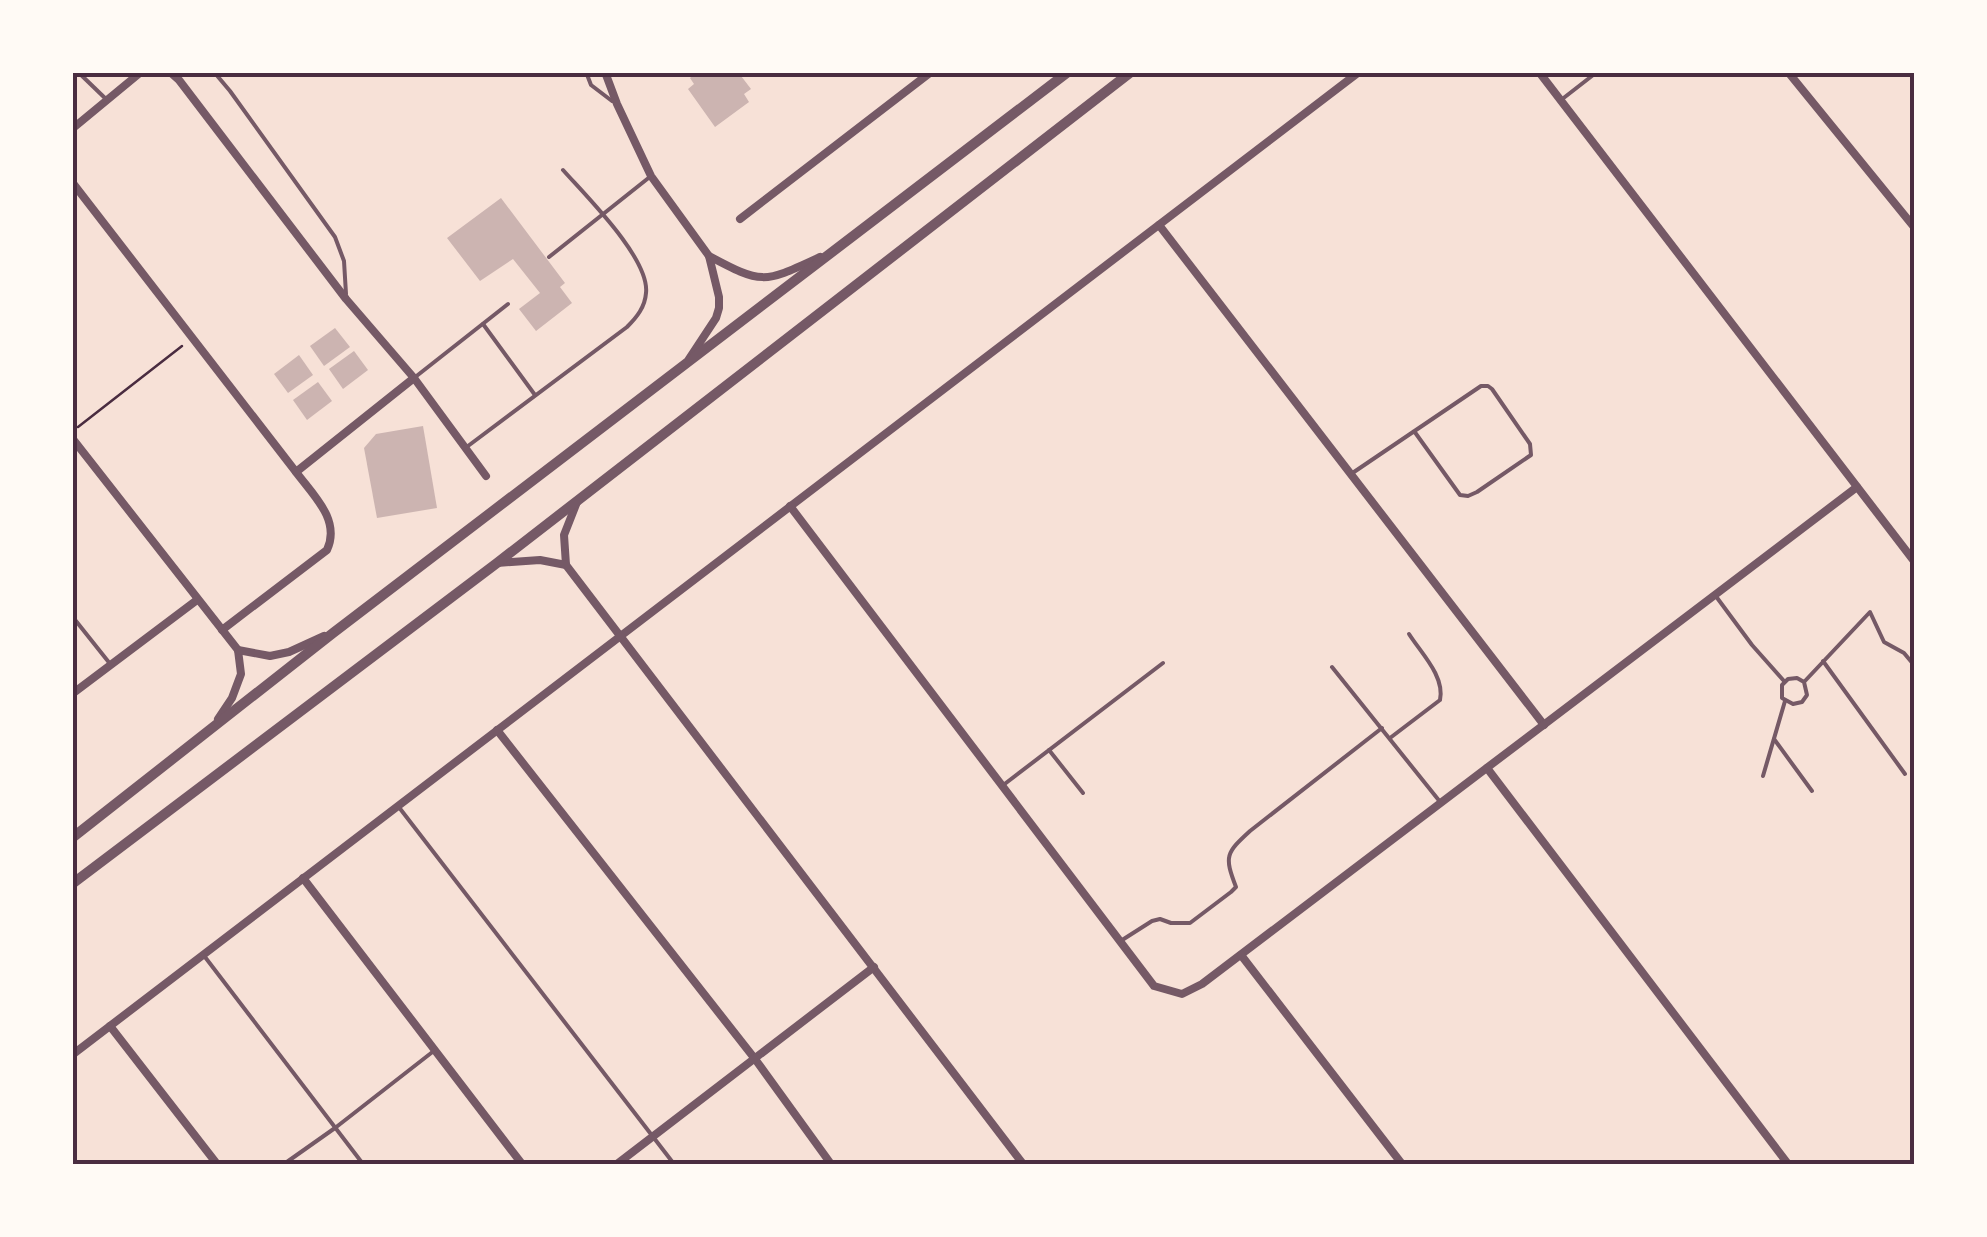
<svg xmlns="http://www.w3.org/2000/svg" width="1987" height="1237" viewBox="0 0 1987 1237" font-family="Inter,sans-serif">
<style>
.building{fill:#ccb4b1}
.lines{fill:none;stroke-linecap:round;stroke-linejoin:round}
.path{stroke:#4a2c40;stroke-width:2.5}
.service{stroke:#755966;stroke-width:4}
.minor{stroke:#755966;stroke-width:8}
.tertiary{stroke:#755966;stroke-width:10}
.neatline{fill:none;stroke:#4a2c40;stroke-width:4}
</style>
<rect width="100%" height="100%" fill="#f7e1d7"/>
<g class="building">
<polygon points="696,72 738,72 751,89 744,94 749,102 715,127 688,89 694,84 690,78"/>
<polygon points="501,198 565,283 560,287 572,303 536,331 519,309 540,293 513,259 480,281 447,238"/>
<polygon points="335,328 350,347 324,366 310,346"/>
<polygon points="354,351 368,370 343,389 329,369"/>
<polygon points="299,355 313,375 288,393 274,374"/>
<polygon points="318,382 332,401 307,420 293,400"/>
<polygon points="423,426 437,508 377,518 364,448 376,434"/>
</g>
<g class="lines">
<polyline class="path" points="78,427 182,346"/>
<g class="service">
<polyline points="78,72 107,100"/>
<polyline points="214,72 230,91 335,237 344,261 346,294"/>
<polyline points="586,72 591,85 612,101"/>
<polyline points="1561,100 1597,72"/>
<polyline points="549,257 651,176"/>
<polyline points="483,324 535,395"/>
<polyline points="414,378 508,304"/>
<path d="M468 446 627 327C637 317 645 307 646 293 650 259 586 196 563 170"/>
<polyline points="1351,474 1481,386 1488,386 1492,389 1530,444 1531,455 1477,492 1468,496 1460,495 1414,431"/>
<polyline points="1715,595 1752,645 1784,681"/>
<polyline points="72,616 111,665"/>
<polyline points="1823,661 1905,774"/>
<polyline points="1332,667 1441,803"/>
<polyline points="1804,682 1797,678 1788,679 1782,685 1782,698 1793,704 1802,702 1807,695 1804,682 1870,612 1884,642 1904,653 1914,665"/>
<path d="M1390 738 1440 700C1445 676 1421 653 1409 634"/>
<polyline points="1774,739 1812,791"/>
<polyline points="1049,750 1083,793"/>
<polyline points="1763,776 1785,701"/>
<polyline points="1002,786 1163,663"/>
<polyline points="398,806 674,1164"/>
<path d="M1119 942 1152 921 1160 919 1171 923H1190L1231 892 1236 887C1224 856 1226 853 1250 831L1382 728"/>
<polyline points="205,957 363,1164"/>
<polyline points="284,1164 335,1128 435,1050"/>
</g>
<g class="minor">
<polyline points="170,72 179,80 346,299 414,378 486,476"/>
<polyline points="605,72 617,104 651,176 709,256 719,297 719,308 716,318 689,359"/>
<polyline points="1539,72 1914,561"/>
<polyline points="1788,72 1914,227"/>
<polyline points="72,129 141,72"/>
<path d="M72 182 296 472C313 495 341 520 327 550L222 630"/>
<polyline points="740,219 931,72"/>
<polyline points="1159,225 1544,725"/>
<path d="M709 256C763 285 764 283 820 257"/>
<polyline points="72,438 238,650 241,674 232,698 218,719"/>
<polyline points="296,472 414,378"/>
<polyline points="577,502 564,535 566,565 1023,1164"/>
<polyline points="790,506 1154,986 1182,994 1202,984 1857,487"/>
<polyline points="497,563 540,560 566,565"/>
<polyline points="238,650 270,656 289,652 324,636"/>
<polyline points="72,694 197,600"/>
<polyline points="497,730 755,1059 831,1164"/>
<polyline points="1487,768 1788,1164"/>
<polyline points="303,878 522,1164"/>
<polyline points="1241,955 1402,1164"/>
<polyline points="110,1026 217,1164"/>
<polyline points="72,1055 1359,72"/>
<polyline points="617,1164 874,967"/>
</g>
<g class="tertiary">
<polyline points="72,838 333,633 1068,72"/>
<polyline points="72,884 497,563 1131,72"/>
</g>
</g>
<rect width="1987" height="1237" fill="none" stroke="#fffaf5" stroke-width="150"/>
<rect x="75" y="75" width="1837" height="1087" class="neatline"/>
</svg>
